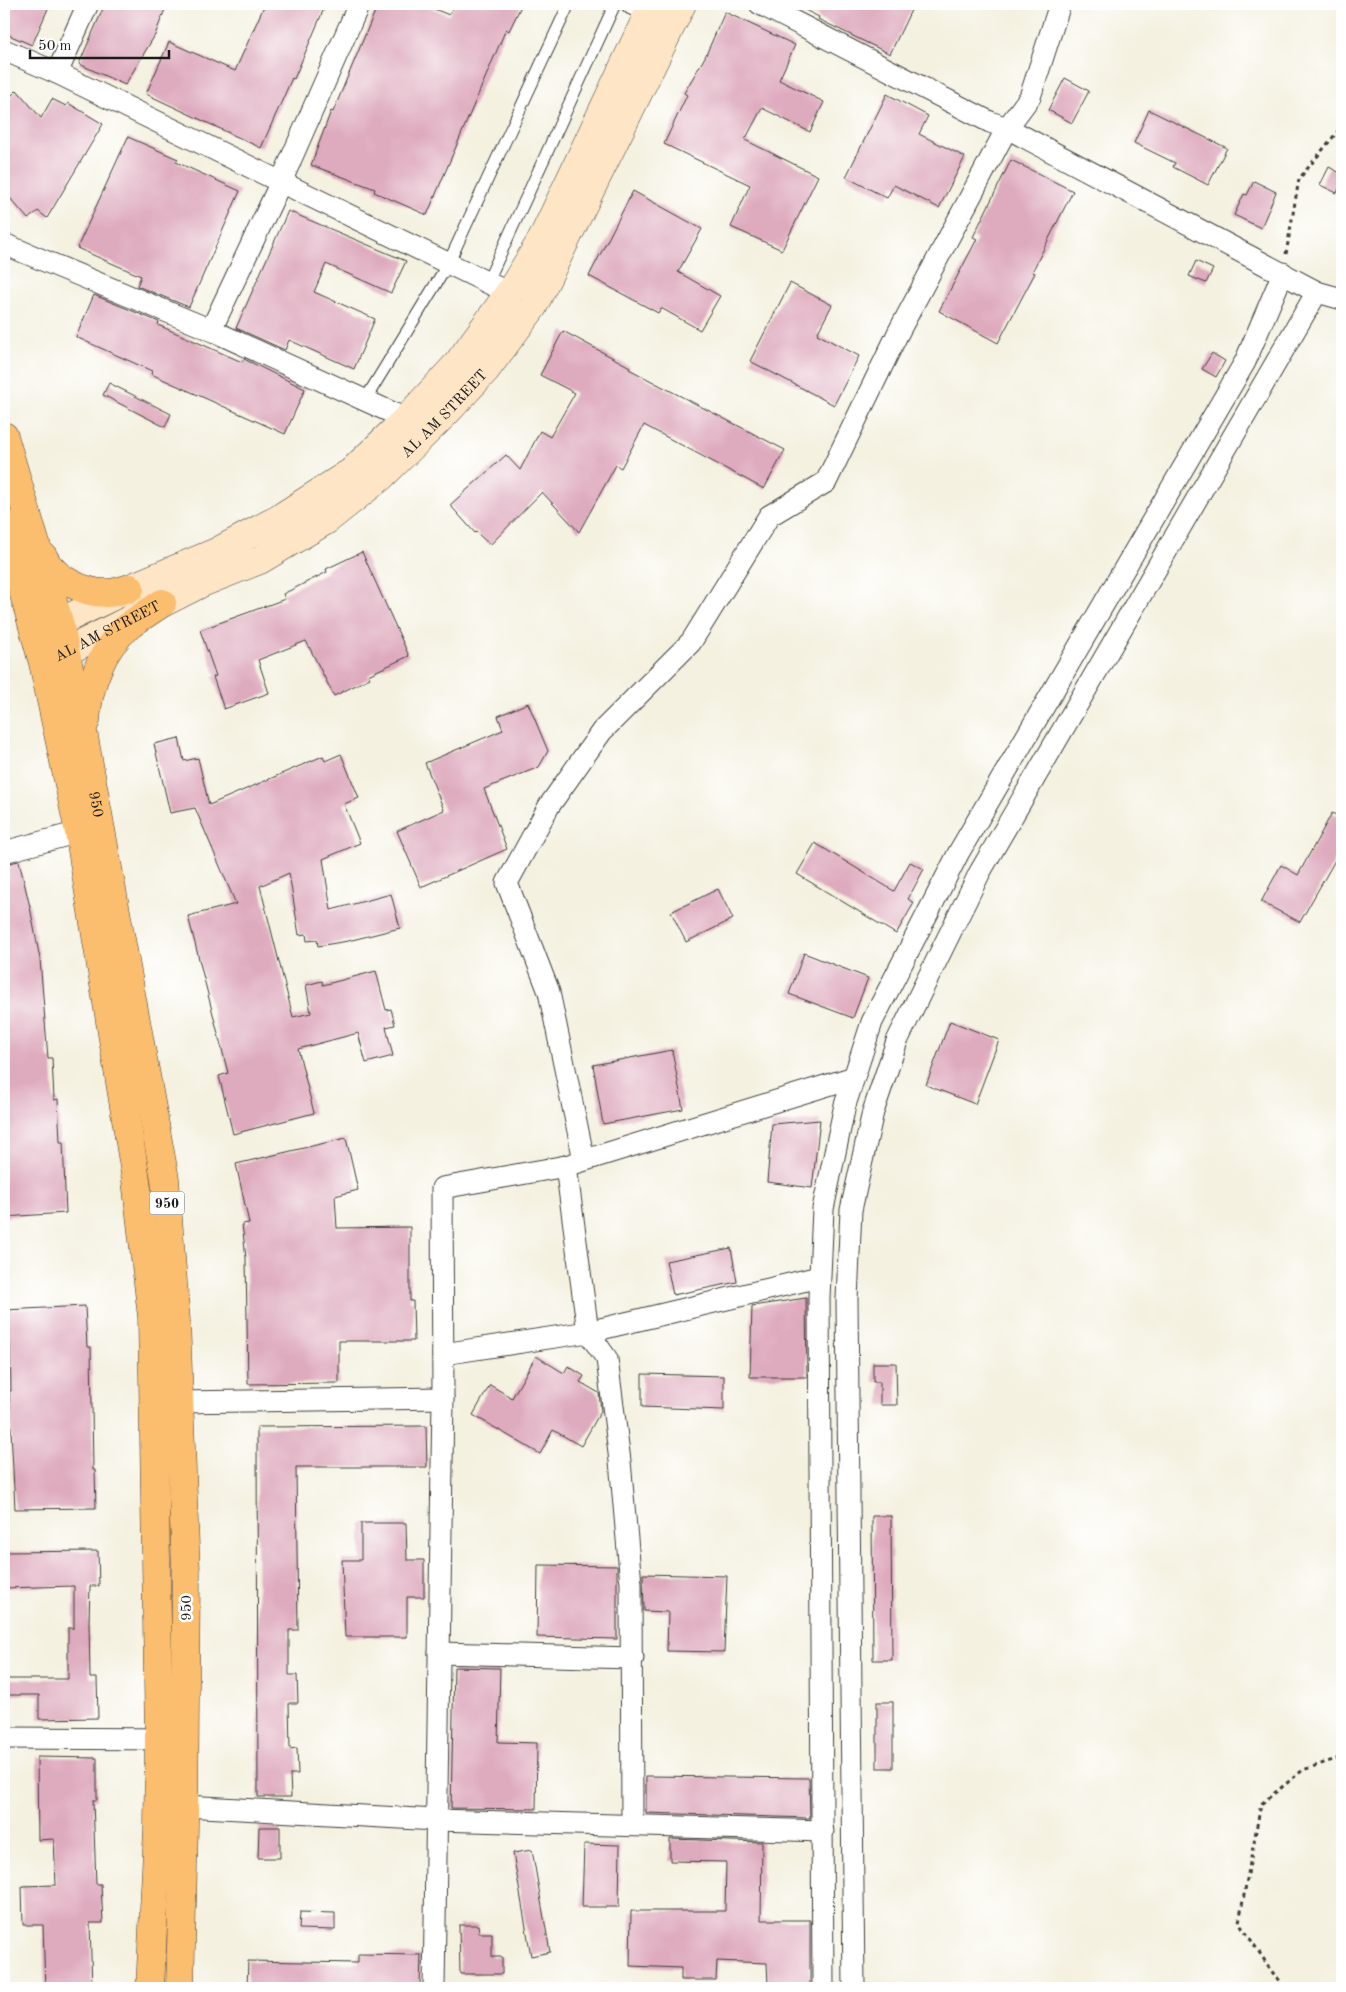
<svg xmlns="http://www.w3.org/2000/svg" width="1346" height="1992" viewBox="0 0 1346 1992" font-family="'Old Standard TT',serif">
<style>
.building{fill:#deaabd}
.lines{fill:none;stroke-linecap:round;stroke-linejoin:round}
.service-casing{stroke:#3c3c39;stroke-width:13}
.minor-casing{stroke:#3c3c39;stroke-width:23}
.secondary-casing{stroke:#3c3c39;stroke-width:29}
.primary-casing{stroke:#3c3c39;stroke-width:29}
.path{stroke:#3c3c39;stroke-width:3;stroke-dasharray:4 4;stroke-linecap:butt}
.service{stroke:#fff;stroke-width:11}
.minor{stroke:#fff;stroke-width:21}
.secondary{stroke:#fde5c5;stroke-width:28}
.primary{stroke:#fbbd6e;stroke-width:28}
.labels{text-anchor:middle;stroke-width:5;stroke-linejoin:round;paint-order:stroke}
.shield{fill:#fff;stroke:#606060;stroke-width:1}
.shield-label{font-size:14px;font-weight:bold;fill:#1c1c1c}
.street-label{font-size:15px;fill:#1c1c1c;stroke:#fff}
</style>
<rect width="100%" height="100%" fill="#fff"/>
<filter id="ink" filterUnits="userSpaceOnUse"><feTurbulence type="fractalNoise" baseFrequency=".02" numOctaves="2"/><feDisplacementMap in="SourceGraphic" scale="10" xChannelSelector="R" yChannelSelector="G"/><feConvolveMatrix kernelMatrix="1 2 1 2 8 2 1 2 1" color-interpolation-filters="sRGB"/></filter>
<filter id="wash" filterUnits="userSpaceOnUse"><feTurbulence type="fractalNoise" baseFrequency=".0096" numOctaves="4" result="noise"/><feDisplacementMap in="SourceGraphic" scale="20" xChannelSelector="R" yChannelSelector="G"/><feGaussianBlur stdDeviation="1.12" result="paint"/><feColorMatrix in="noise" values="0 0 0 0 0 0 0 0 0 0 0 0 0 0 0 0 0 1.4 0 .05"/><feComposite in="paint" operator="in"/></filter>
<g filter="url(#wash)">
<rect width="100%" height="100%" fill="#f4f1e0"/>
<g id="blocks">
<g class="building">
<polygon points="4,4 50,4 32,45 4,33"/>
<polygon points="105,4 167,4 155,35 125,85 79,64"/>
<polygon points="265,4 326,4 294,79 292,78 261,148 146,94 169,42 235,71"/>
<polygon points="378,4 422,4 449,15 455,4 522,4 509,31 506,29 427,215 374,192 375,189 311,165 331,111 333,112"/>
<polygon points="793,4 914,4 890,54 818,19 819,17"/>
<polygon points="725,12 795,45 779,80 824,102 810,132 762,108 745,140 818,176 782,250 731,227 750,185 664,144 687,95 684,93 705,57"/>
<polygon points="1065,78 1089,91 1072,123 1048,110"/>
<polygon points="17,90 41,118 52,99 66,106 68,103 103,124 47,218 38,211 28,219 4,191 4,103"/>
<polygon points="887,94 928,116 919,134 965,157 939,208 894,185 887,198 846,177"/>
<polygon points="1149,110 1227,148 1208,185 1173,167 1175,163 1134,143"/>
<polygon points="128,137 178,159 176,162 240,191 189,307 137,286 141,276 77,248"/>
<polygon points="1011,160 1073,191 1032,272 1035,273 998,343 939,311 977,239 973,237"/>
<polygon points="1329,167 1342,174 1342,183 1337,193 1320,185"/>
<polygon points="1254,181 1276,192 1261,228 1234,215 1244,194 1247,195"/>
<polygon points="633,191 702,229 678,272 720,296 700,330 661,308 658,313 589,276"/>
<polygon points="288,211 406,261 391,293 326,264 314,292 375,319 354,369 289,340 285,350 236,328"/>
<polygon points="1196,261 1213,269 1206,283 1189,276"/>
<polygon points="790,283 832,305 817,334 859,356 834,405 750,361"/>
<polygon points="94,295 159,322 158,325 242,362 244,359 305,389 285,434 151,374 152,371 76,337"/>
<polygon points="563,331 630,367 629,369 661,386 785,450 764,489 644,425 621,468 616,465 579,532 542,492 490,545 476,532 475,533 450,505 506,455 520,470 540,431 550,437 575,393 540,375"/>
<polygon points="1212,353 1225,361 1216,377 1202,369"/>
<polygon points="109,383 171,414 165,427 103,395"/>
<polygon points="362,552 409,656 368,675 370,678 334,696 306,641 258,660 269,693 224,709 213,677 216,676 200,630 285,599 283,594 327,572 326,569"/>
<polygon points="528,703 548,751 539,767 484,789 507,849 421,887 397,831 444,810 425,763 503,730 498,716"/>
<polygon points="179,738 184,761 198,758 209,805 323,756 325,761 341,754 359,798 344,804 360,843 323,859 331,910 391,894 400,928 348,941 318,946 317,940 307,941 306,934 299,935 289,873 260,886 293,1017 311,1013 306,985 322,981 323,985 376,971 386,1010 391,1009 395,1025 386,1027 393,1056 366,1063 358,1033 298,1049 314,1113 233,1134 219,1076 228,1073 188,916 236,904 195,808 170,813 154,744"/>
<polygon points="1332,813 1342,818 1342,848 1300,922 1261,902 1281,865 1298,875"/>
<polygon points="815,843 894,891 910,862 924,869 908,899 914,903 896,934 797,874"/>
<polygon points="19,861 30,907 40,959 48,1058 52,1058 54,1100 58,1099 60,1142 63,1142 66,1213 4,1217 4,864"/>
<polygon points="718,889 733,919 686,942 671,912"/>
<polygon points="804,953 868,978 853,1018 789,994"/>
<polygon points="950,1021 999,1040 975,1104 926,1085"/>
<polygon points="672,1050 683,1109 603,1124 593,1065"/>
<polygon points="820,1120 812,1188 767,1182 772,1124"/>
<polygon points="346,1138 358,1190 335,1196 337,1228 410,1227 410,1301 413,1301 414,1341 339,1341 339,1383 248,1384 246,1258 242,1224 249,1223 236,1164"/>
<polygon points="731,1248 737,1282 673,1295 666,1261"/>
<polygon points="806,1298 807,1377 750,1377 752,1306"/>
<polygon points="85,1306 87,1347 91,1347 93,1470 95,1470 96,1508 15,1509 9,1391 11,1391 10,1345 7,1345 5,1310"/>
<polygon points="536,1356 564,1373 568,1366 584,1376 580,1382 599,1393 601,1411 581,1446 553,1430 540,1454 473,1415 490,1385 512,1398"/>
<polygon points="873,1363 896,1363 897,1405 880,1405 880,1382 873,1382"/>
<polygon points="642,1374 724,1376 724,1410 642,1407"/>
<polygon points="426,1426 427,1467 296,1467 298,1630 289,1630 289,1675 297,1675 298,1703 289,1703 290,1749 297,1748 298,1774 290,1774 291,1797 258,1797 257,1427"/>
<polygon points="872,1516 891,1516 892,1660 873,1660"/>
<polygon points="361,1523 406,1523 407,1560 424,1560 424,1597 407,1597 407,1637 345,1637 342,1560 361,1560"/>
<polygon points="98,1551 99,1586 90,1586 89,1622 90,1678 97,1678 98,1718 39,1719 39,1695 7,1695 6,1679 68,1679 68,1628 74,1628 74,1586 4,1588 4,1552"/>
<polygon points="538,1565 617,1566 617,1639 537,1637"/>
<polygon points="643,1574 727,1576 724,1652 667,1651 668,1612 644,1611"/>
<polygon points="454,1667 500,1668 498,1742 537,1743 536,1809 451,1808"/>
<rect x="877" y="1702" width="16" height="66"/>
<polygon points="37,1757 97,1758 97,1800 93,1800 96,1884 101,1884 103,1923 90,1923 92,1988 45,1988 43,1925 23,1925 22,1886 56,1885 54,1839 38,1840"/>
<polygon points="646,1776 809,1778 810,1818 646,1813"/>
<polygon points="259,1827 280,1827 280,1858 258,1858"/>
<polygon points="670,1839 762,1842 761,1920 810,1920 810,1986 768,1986 767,1963 717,1961 716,1980 681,1980 681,1968 630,1966 631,1911 725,1911 726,1862 670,1861"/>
<polygon points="584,1844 620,1845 619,1907 582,1907"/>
<polygon points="532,1850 550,1952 531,1956 513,1853"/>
<polygon points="300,1912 335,1913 335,1930 299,1929"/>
<polygon points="459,1925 478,1925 479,1933 492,1933 492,1957 502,1957 502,1974 460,1974"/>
<polygon points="358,1954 421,1955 420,1988 247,1988 248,1961 358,1963"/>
</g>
</g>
</g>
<g filter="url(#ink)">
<use href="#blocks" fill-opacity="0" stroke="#3c3c39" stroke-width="1"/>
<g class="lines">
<defs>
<g id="service">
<polyline points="487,283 615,4"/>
<polyline points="365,400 448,264 569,4"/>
</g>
<g id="minor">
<polyline points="632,4 649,12"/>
<polyline points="760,4 990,122 1007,128 1030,97 1060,4"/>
<polyline points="4,50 57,73 509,293"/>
<polyline points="57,73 88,4"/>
<polyline points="4,244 211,330 406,419"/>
<polyline points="211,330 281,182 359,4"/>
<polyline points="4,852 79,832"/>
<polyline points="584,1160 549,992 507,883 549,806 602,731 691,642 769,516 826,482 898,333 1007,128 1317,292 1342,299"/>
<polyline points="566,1166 588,1332 607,1359 620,1461 631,1584 632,1825"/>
<polyline points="443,1354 588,1332 819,1277"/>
<polyline points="179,1402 443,1398"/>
<polyline points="439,1653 633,1658"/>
<polyline points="4,1738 173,1739"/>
<polyline points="185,1806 436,1820 823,1831"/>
<polyline points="434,1988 443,1398 442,1188 566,1166 854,1077"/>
<polyline points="823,1988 819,1298 823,1209 845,1105 872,1022 959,852 1245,362 1283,273"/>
<polyline points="854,1988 847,1299 851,1210 873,1112 897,1041 980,872 1317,292"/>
</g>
<g id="secondary">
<polyline points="37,633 130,588 214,553 278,519 351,472 406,419 458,363 509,293 542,239 653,4"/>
<path id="s1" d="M44 663 202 583 260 560 327 520 381 477 447 412 485 371 533 307 682 4"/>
</g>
<g id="primary">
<path id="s2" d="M4 436 59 622 84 737 165 1179 176 1321 186 1572 184 1826 180 1988"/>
<polyline points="4,523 43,663 79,832 136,1180 152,1317 159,1740 158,1829 150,1988"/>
<path d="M43 556C53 578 83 593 106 593 114 593 122 590 130 588"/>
<path d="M86 721C88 687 101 648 130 625 140 617 151 611 162 603"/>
</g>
</defs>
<use href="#service" class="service-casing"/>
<use href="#minor" class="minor-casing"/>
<use href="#secondary" class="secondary-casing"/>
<use href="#primary" class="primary-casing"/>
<g class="path">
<polyline points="1286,254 1299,179 1342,126"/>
<polyline points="1283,1988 1239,1922 1261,1804 1303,1770 1342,1757"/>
</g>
<use href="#service" class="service"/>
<use href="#minor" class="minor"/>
<use href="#secondary" class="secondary"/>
<use href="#primary" class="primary"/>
</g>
</g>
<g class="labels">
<rect class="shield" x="149.5" y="1191.5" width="35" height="23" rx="4"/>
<g class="shield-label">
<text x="167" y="1208">950</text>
</g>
<g class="street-label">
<text dy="5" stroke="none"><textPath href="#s1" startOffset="476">AL AM STREET</textPath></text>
<text dy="5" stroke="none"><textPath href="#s1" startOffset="71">AL AM STREET</textPath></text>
<text dy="5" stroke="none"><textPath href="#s2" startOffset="380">950</textPath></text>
<text transform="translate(186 1608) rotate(-90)" y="5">950</text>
</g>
</g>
<rect width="1346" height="1992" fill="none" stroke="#fff" stroke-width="20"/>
<path d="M30 50v8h139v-8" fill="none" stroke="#1c1c1c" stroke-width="2.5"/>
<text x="38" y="50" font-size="15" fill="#1c1c1c" stroke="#ffffff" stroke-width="4" paint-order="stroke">50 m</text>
</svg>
